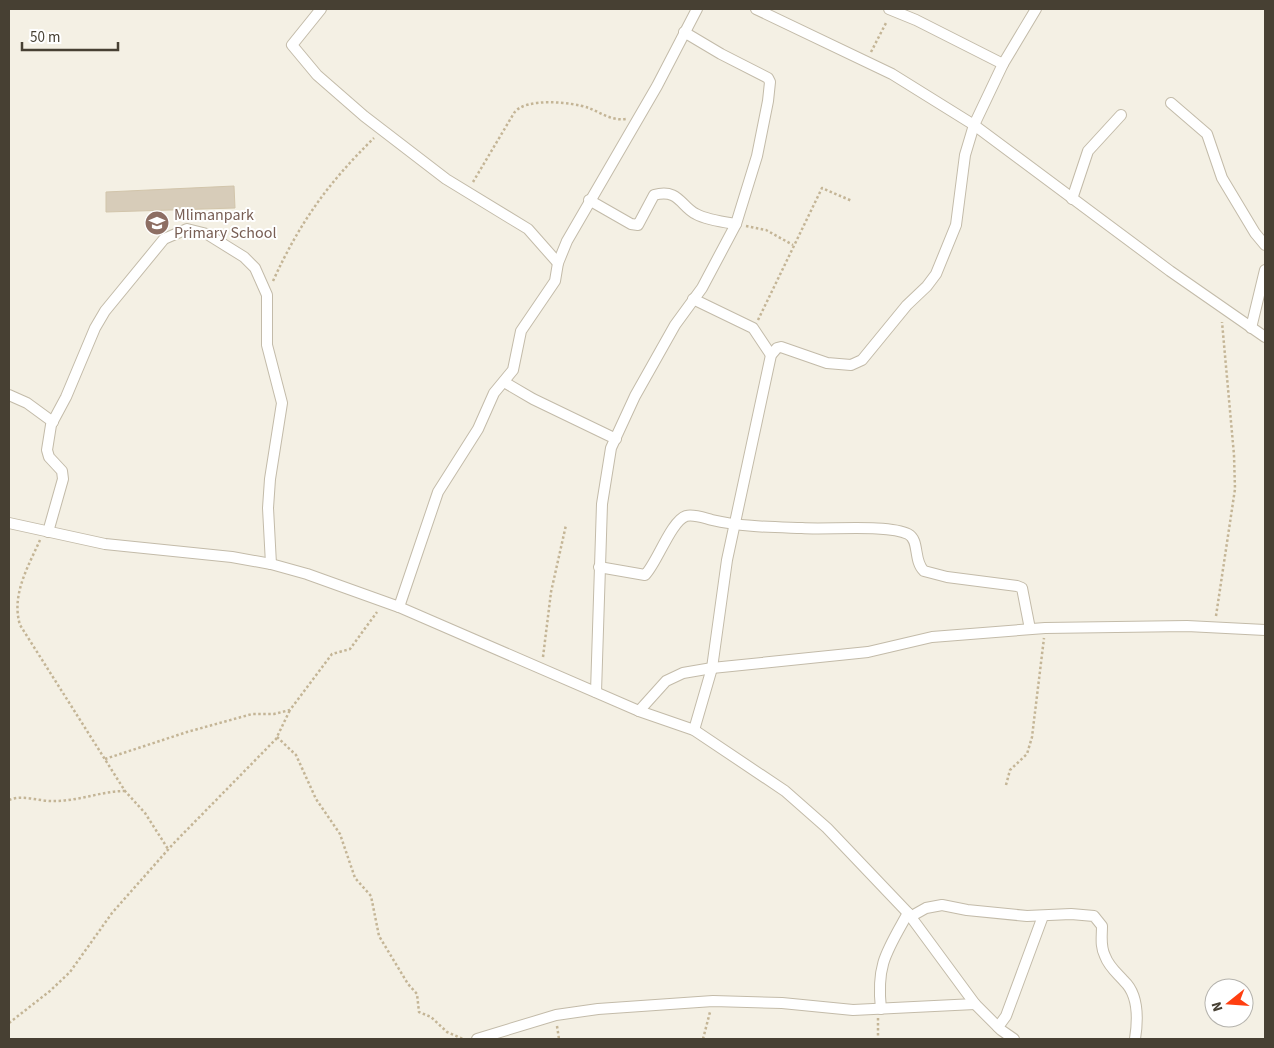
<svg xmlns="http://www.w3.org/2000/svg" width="1274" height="1048" viewBox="0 0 1274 1048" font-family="'Source Sans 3',sans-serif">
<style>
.building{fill:#d7ccb9;stroke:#d2c5ab}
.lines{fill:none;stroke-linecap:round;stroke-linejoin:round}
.minor-casing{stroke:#c3bba9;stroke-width:12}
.path{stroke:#c4b596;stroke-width:2.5;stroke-dasharray:2.5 2.5;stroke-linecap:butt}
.minor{stroke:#fff;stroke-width:10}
.labels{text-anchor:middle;stroke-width:4;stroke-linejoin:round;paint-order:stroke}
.education-label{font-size:16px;fill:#785e54;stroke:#fff;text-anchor:start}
</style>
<rect width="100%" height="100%" fill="#f4f0e4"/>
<polygon class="building" points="234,186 235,208 106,212 106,192"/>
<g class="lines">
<defs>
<g id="minor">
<polyline points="321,9 292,45 317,75 364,116 446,179 528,229 558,263"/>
<polyline points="756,9 892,74 974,125 1170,271 1265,337"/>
<polyline points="889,9 916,20 1003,64"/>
<polyline points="1171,103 1207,134 1222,178 1255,233 1265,245"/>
<polyline points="1072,199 1088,151 1121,115"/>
<path d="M589 200 631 224 638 225 654 195C679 188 681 207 696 214 707 220 723 222 736 224"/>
<polyline points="693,299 753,328 771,355"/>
<polyline points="1251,328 1265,270"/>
<polyline points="504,382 533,399 616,439"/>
<polyline points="9,395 27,403 53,422"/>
<polyline points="9,523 105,544 232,557 271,564 307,574 399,607 639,711 694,730 785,791 827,828 908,913 975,1004 1001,1030 1014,1039"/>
<polyline points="48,532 63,479 62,471 49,457 47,450 51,425 66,397 95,328 105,311 164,239 187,229 207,234 244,257 255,268 267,295 267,345 282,403 270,479 268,508 271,564"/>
<path d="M599 567 645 575C657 563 671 521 686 516 694 514 704 518 712 520 742 527 772 527 802 528 826 530 889 524 908 534 920 540 913 561 924 571L947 577 1017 586 1022 588 1030 629"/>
<polyline points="399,607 438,492 478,429 494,393 513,370 521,331 555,281 558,263 567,241 657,86 697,9"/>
<polyline points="596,692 602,504 611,448 635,396 675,325 702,288 736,224 757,156 768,101 770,82 768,78 721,54 684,32"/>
<polyline points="639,711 666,681 683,673 712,668 868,652 932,637 1045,628 1187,626 1265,630"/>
<polyline points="694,730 712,668 727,560 771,355 777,348 781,347 827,363 851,365 862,360 907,305 927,286 936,274 956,225 965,155 974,125 1003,64 1036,9"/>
<path d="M910 917 926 908 942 905 967 910 1027 916 1071 914 1094 916 1102 926C1102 937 1100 946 1105 956 1109 967 1117 973 1124 981 1139 995 1138 1020 1135 1039"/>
<path d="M881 1009C876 964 887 951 908 913"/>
<polyline points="998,1027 1006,1016 1043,916"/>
<polyline points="477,1039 556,1015 598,1009 713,1001 782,1003 853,1010 975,1004"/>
</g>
</defs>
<use href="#minor" class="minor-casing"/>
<g class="path">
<polyline points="871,52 887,21"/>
<path d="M473 182 514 113C525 97 572 102 589 108 601 113 612 121 626 119"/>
<polyline points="746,226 766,230 793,245"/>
<path d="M273 281C300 222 328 183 374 138"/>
<polyline points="758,320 822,188 852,201"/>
<path d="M40 540C28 567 11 595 20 625L125 791 145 813 168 849"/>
<polyline points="1216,616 1235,489 1234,455 1222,322"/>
<polyline points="543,657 551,592 566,525"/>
<polyline points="277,737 296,755 316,799 340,834 355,878 371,896 379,936 408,984 417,994 419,1012 431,1017 447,1032 463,1039"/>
<polyline points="105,759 187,732 252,714 274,714 290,710 332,654 350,649 377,612"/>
<polyline points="1006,785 1010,770 1027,754 1032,737 1044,638"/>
<path d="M9 800C23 794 40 802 55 801 79 801 102 791 125 791"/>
<polyline points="878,1018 878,1039"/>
<polyline points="9,1023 50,991 70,972 112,913 173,844 276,739 290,710"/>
<polyline points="557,1026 559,1039"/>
<polyline points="703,1039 710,1012"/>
</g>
<use href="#minor" class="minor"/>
</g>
<defs>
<symbol id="school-disc" viewBox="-11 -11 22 22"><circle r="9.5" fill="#8d6e63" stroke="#fff"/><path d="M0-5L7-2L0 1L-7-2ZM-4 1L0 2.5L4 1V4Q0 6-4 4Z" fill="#fff"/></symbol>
</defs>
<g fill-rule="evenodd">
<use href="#school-disc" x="143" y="209" width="28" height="28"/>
</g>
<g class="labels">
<g class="education-label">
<text x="174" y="220">Mlimanpark<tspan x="174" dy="18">Primary School</tspan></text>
</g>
</g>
<rect width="1274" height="1048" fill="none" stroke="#474033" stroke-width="20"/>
<g transform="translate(1229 1003) rotate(253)"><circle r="24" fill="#ffffff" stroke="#b5b3ad"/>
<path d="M0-4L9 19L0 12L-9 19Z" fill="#ff3e10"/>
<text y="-8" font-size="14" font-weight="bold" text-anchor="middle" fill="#474033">N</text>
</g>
<path d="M22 42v8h96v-8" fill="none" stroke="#474033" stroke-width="2.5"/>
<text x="30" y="42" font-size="15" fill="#474033" stroke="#ffffff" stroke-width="4" paint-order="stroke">50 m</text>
</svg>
